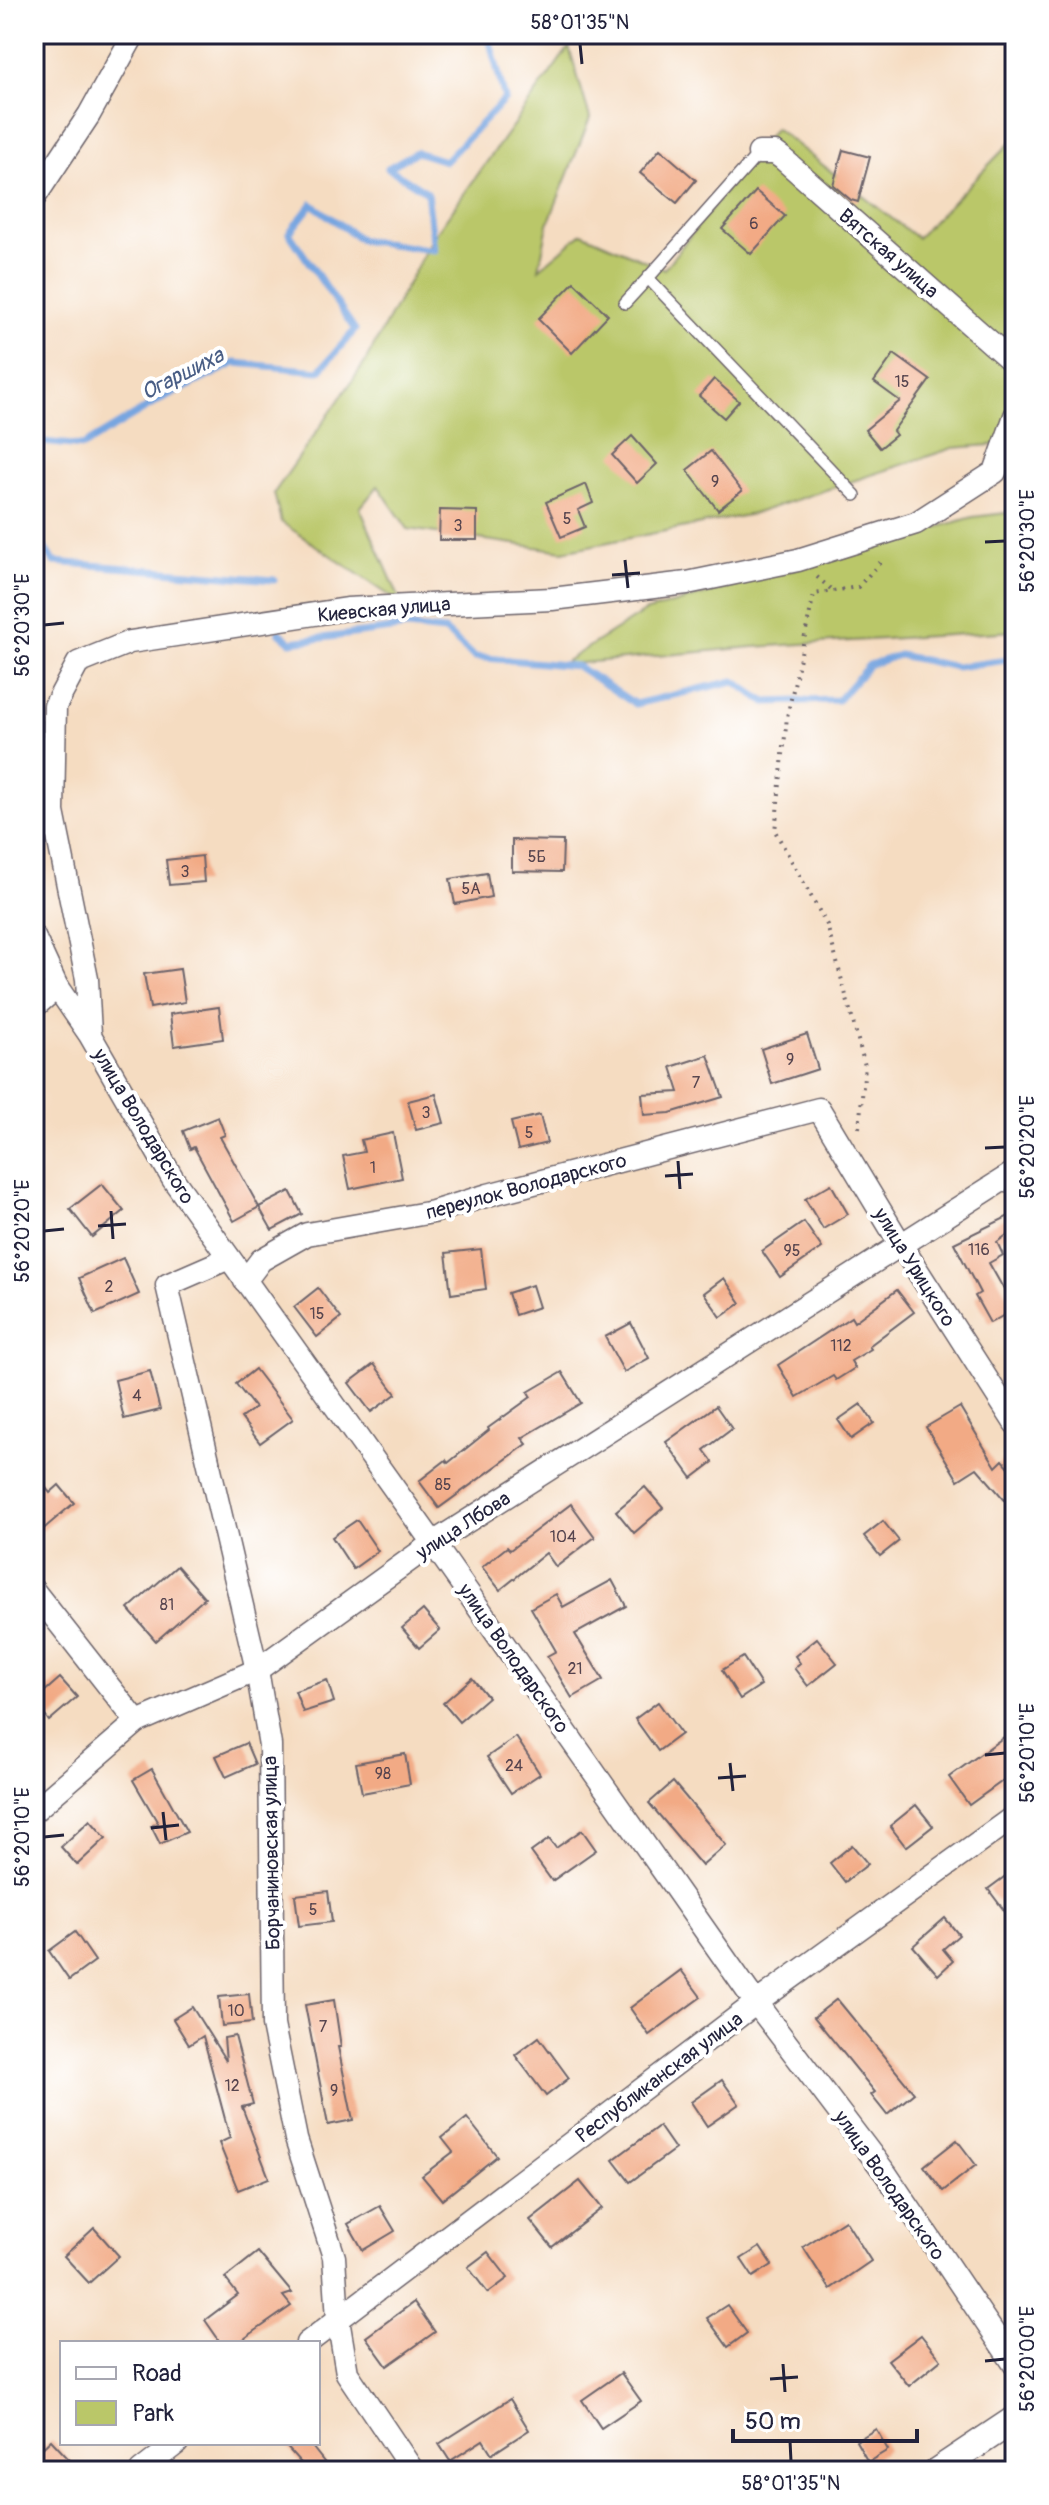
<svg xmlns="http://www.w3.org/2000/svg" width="1049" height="2505" viewBox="0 0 1049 2505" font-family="Pangolin,sans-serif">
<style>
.green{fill:#bac769;stroke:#6e7452;stroke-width:2}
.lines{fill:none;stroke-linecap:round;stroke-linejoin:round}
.stream{stroke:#77a5e0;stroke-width:7}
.building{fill:#f2aa85}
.service-casing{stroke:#6c636a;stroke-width:14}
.minor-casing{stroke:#6c636a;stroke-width:25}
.tertiary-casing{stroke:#6c636a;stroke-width:29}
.path{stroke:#6c636a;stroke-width:4;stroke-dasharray:2 6;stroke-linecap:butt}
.service{stroke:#fff;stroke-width:11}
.minor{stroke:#fff;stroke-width:22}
.tertiary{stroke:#fff;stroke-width:26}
.ticks{fill:none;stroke:#22223b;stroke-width:3}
.labels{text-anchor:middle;stroke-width:8;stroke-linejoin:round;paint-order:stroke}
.number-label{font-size:16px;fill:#56444e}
.street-label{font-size:20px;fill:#22223b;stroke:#fff}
.water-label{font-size:22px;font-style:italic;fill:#485d85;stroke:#fff}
.neatline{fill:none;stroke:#22223b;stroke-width:3}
.ticks-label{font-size:20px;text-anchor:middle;fill:#22223b}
</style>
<rect width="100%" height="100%" fill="#fff"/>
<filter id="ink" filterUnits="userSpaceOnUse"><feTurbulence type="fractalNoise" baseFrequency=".0125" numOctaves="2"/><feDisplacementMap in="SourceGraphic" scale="16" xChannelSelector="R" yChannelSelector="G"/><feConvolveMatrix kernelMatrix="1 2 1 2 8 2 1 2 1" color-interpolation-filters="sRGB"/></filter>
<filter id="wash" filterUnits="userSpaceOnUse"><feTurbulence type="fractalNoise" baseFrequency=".006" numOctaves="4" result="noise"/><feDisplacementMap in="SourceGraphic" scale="32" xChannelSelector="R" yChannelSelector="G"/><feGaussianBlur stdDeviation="1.8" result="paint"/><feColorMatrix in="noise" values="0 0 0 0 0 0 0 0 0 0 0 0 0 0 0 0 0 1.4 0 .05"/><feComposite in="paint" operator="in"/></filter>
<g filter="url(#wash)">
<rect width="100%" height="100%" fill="#f5dcc1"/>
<g class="green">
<polygon points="569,47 590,118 548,224 539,269 582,233 664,269 775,128 917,238 1015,138 1015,443 953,448 753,514 563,551 408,529 378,486 360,508 402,604 281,522 274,493 364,364 433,237"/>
<polygon points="1015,512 1015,631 753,647 560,665 644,612 973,517"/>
</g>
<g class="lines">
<g class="stream">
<polyline points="34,451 42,442 83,446 158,401 235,363 319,371 355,330 289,233 312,204 361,240 434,250 427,192 388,168 416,152 445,161 505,99 488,34"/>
<polyline points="34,533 54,562 274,580"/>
<polyline points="279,632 291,642 407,627 445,631 474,657 577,666 635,704 734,681 765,702 838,700 869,665 899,655 956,667 1015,659"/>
</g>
</g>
<g id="blocks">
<g class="building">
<polygon points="660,149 696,180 677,203 640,173"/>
<polygon points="843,150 870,157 858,202 851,200 833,185"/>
<polygon points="756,191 785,216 751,254 722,229"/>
<polygon points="574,282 608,315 572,353 538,319"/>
<polygon points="894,354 930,380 893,431 896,435 880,448 865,430 900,401 874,382"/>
<polygon points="714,379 739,401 724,418 699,396"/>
<polygon points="632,436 657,464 637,483 612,455"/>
<polygon points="711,451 742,491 718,510 687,470"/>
<polygon points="586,484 593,503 578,510 585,527 561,537 546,502"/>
<polygon points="440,510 477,511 477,540 439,540"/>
<polygon points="512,840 563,841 562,872 512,871"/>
<polygon points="202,856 204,882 169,885 166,860"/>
<polygon points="487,873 491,897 455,904 450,879"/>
<polygon points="180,969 185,1002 150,1008 144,974"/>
<polygon points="219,1007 223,1039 174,1046 170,1014"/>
<polygon points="807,1034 818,1069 772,1084 761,1049"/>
<polygon points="708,1055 723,1097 670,1113 644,1115 642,1094 679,1092 671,1067"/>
<polygon points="436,1094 444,1123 416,1130 408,1101"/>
<polygon points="540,1115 547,1143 518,1150 511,1122"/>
<polygon points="218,1117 225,1135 220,1137 259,1207 234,1221 194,1147 190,1149 183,1131"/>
<polygon points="393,1133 402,1178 350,1189 343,1156 364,1152 361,1140"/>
<polygon points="102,1184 124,1211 92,1237 70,1209"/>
<polygon points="831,1184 848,1214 823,1229 805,1199"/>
<polygon points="290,1191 302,1214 272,1230 259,1207"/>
<polygon points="1015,1213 1015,1229 997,1242 1003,1255 989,1263 1015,1309 990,1323 975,1296 980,1293 954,1243"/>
<polygon points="804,1222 822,1248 780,1277 762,1251"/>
<polygon points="481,1249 486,1289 451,1294 446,1253"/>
<polygon points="123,1258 139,1294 95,1314 79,1278"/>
<polygon points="724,1278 741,1303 721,1317 704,1293"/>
<polygon points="532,1285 539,1307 515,1315 508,1293"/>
<polygon points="318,1288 341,1318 317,1337 294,1307"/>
<polygon points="897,1290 914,1312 869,1346 871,1349 851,1361 855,1368 836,1380 833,1376 797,1397 778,1365 851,1317 854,1322"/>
<polygon points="631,1323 649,1358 624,1372 605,1337"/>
<polygon points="374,1364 396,1394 371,1412 349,1383"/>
<polygon points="255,1369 293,1419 260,1443 241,1418 255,1408 236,1384"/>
<polygon points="150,1371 160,1410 124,1419 115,1380"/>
<polygon points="562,1372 581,1403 522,1438 527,1444 439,1508 419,1481 446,1460 448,1463 489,1430 488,1428 531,1397 528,1392"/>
<polygon points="861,1404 874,1423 851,1439 838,1420"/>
<polygon points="716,1406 732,1429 704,1450 713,1462 692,1478 666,1442"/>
<polygon points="960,1407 996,1467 1003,1460 1015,1474 1015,1512 977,1468 958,1480 926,1427"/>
<polygon points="34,1474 50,1493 59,1485 74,1503 34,1537"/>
<polygon points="645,1487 663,1508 634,1533 616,1511"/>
<polygon points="571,1504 595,1537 556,1567 546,1553 500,1590 482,1567 507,1547 510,1550"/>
<polygon points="357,1520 378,1551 353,1569 332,1537"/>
<polygon points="883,1521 899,1541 880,1556 864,1536"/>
<polygon points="177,1566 205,1598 156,1641 128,1609"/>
<polygon points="612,1580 626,1606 575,1634 603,1680 572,1698 547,1656 556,1651 531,1608 556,1594 563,1607"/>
<polygon points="423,1610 440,1630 419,1648 402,1628"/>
<polygon points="817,1638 837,1663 808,1686 794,1668 800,1663 795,1656"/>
<polygon points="743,1657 761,1685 740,1699 722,1670"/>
<polygon points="60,1678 77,1697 49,1721 34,1701"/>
<polygon points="472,1678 488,1697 459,1722 443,1703"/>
<polygon points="327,1680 334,1702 303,1712 295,1691"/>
<polygon points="658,1702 681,1734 658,1751 635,1719"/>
<polygon points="1015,1729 1015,1772 969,1805 949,1777"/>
<polygon points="516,1737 540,1774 511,1793 487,1757"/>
<polygon points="246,1743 255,1764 226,1777 216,1756"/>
<polygon points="405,1754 410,1784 362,1793 356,1763"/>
<polygon points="152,1769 187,1832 160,1844 151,1826 158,1823 133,1780"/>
<polygon points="673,1782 726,1845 702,1866 649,1803"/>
<polygon points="916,1805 933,1826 906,1847 890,1826"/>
<polygon points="90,1820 106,1838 77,1865 61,1847"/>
<polygon points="582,1830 596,1850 552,1881 531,1852 549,1839 556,1848"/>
<polygon points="852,1845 868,1864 845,1882 830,1863"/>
<polygon points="1015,1869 1015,1925 988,1889"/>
<polygon points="328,1891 332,1922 299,1926 295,1895"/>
<polygon points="945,1918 959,1935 943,1949 953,1961 938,1975 913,1946"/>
<polygon points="75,1932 95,1961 69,1980 49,1951"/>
<polygon points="681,1970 701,1997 649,2035 630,2008"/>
<polygon points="249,1994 252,2023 222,2026 219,1997"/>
<polygon points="837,1999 914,2093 887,2115 871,2095 875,2092 814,2017"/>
<polygon points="334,2000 341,2047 338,2047 353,2120 328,2125 305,2005"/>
<polygon points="192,2007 226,2061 224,2038 235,2036 253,2104 242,2107 269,2178 238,2190 219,2143 230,2138 203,2036 189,2045 173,2019"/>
<polygon points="539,2037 569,2078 546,2096 515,2055"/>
<polygon points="722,2080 739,2104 707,2126 691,2102"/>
<polygon points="467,2118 497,2156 442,2200 422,2176 453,2152 442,2138"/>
<polygon points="659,2126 675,2149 630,2182 613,2160"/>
<polygon points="957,2140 976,2165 943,2191 924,2166"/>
<polygon points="580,2181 602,2208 552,2247 530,2220"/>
<polygon points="380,2206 395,2231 363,2250 348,2224"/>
<polygon points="845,2220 871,2261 830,2289 803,2247"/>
<polygon points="94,2228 119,2256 89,2283 64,2256"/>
<polygon points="760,2247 772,2265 753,2277 741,2259"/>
<polygon points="258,2252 292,2293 283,2296 291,2306 238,2343 221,2343 205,2320 238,2295 225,2278"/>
<polygon points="488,2252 508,2278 488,2293 468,2267"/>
<polygon points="414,2302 435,2332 387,2366 366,2337"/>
<polygon points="727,2305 747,2333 728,2347 707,2318"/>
<polygon points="921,2335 941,2360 909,2386 888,2360"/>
<polygon points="621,2373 641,2401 601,2428 582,2400"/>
<polygon points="510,2399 529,2430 492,2454 483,2440 450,2461 439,2444"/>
<polygon points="876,2429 888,2450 868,2462 856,2441"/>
<polygon points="51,2440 80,2471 34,2471 34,2456"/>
<polygon points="283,2443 309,2443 331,2471 308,2471"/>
</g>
</g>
</g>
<g filter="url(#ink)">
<use href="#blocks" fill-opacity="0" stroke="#6c636a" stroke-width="2"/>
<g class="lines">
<defs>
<g id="service">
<polyline points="759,153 648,278 855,495"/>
<polyline points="625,303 648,278"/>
</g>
<g id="minor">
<polyline points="759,153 775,153 782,158 1015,364"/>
<polyline points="34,198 89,115 134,34"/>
<polyline points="34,937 57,987 90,1035 173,1179 433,1543 756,2003 886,2174 1015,2365"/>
<polyline points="34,1007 57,987"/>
<polyline points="90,1034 87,979 53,812 55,706 78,663 130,642 347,609 552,599 687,583 798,560 916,523 995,472 1015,416"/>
<polyline points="229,1258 167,1285 257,1670 270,1745 273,2025 296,2139 334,2257 338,2319 347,2373 413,2471"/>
<polyline points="245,1281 261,1260 307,1234 433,1212 488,1195 819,1109 901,1245 1015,1423"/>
<polyline points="34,1591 137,1722"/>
<polyline points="34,1811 137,1722 257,1670 433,1543 1015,1172"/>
<polyline points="307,2343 756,2003 1015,1816"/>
<polyline points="141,2471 177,2443"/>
</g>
<polyline id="tertiary" points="937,2471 1015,2419"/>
</defs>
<use href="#service" class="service-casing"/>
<use href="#minor" class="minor-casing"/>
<use href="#tertiary" class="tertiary-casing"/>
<g class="path">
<polyline points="817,577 833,591"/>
<polyline points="859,1128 865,1066 827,925 775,831 787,717 814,594 858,587 884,558"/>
</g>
<use href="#service" class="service"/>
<use href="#minor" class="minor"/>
<use href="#tertiary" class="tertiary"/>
</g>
</g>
<path class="ticks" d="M580 44 582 64M985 542 1005 541M625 560 628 588M612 575 640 573M44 625 64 623M985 1148 1005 1147M678 1161 680 1189M665 1176 693 1174M111 1211 113 1239M98 1226 126 1224M44 1231 64 1229M985 1755 1005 1753M730 1763 733 1791M718 1778 746 1776M163 1812 166 1840M151 1828 179 1825M44 1837 64 1835M985 2361 1005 2359M783 2364 785 2392M770 2379 798 2377M790 2441 791 2461"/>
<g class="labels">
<g class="number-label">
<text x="754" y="229">6</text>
<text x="902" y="387">15</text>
<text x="715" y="487">9</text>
<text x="567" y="524">5</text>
<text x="458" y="531">3</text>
<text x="537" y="862">5Б</text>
<text x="185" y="877">3</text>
<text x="471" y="894">5А</text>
<text x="790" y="1065">9</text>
<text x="696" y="1088">7</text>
<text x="426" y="1118">3</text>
<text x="529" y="1138">5</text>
<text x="373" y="1173">1</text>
<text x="979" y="1255">116</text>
<text x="792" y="1256">95</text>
<text x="109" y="1292">2</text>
<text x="317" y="1319">15</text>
<text x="841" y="1351">112</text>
<text x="137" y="1401">4</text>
<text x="443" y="1490">85</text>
<text x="563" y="1542">104</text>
<text x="167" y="1610">81</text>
<text x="575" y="1674">21</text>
<text x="514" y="1771">24</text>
<text x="383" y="1779">98</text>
<text x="313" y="1915">5</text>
<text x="236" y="2016">10</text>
<text x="323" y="2032">7</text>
<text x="232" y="2091">12</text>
<text x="334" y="2096">9</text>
</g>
<g class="street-label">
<text transform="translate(889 253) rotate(41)" y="7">Вятская улица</text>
<text transform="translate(384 609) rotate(-5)" y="7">Киевская улица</text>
<text transform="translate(144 1126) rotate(59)" y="7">улица Володарского</text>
<text transform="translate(526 1186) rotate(-15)" y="7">переулок Володарского</text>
<text transform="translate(915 1267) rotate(58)" y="7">улица Урицкого</text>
<text transform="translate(463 1525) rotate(-33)" y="7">улица Лбова</text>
<text transform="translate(514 1658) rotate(55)" y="7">улица Володарского</text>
<text transform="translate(271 1853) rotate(-91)" y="7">Борчаниновская улица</text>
<text transform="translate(659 2077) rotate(-37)" y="7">Республиканская улица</text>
<text transform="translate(890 2185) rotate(55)" y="7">улица Володарского</text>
</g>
<g class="water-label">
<text transform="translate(182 373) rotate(-27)" y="8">Огаршиха</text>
</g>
</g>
<rect width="1049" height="2505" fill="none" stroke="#fff" stroke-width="88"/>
<rect x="60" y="2341" width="260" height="104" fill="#ffffff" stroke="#a7a7b1" stroke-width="2"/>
<rect x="76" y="2367" width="40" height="12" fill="#ffffff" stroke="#a7a7b1" stroke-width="2"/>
<text x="132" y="2381" font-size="24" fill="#22223b">Road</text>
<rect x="76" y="2401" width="40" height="24" fill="#bac769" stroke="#a7a7b1" stroke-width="2"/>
<text x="132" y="2421" font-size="24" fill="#22223b">Park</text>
<path d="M733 2429v12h184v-12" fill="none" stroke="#22223b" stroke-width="4"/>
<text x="745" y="2429" font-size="24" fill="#22223b" stroke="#ffffff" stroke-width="6" paint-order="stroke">50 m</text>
<rect x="44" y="44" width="961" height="2417" class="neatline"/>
<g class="ticks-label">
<text x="580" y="29">58°01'35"N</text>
<text transform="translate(1027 541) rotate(-90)" y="7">56°20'30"E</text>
<text transform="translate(22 625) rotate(-90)" y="7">56°20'30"E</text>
<text transform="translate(1027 1147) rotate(-90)" y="7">56°20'20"E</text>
<text transform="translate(22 1231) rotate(-90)" y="7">56°20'20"E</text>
<text transform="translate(1027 1753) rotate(-90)" y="7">56°20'10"E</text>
<text transform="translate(22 1837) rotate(-90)" y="7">56°20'10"E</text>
<text transform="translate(1027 2359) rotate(-90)" y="7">56°20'00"E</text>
<text x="791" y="2490">58°01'35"N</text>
</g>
</svg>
